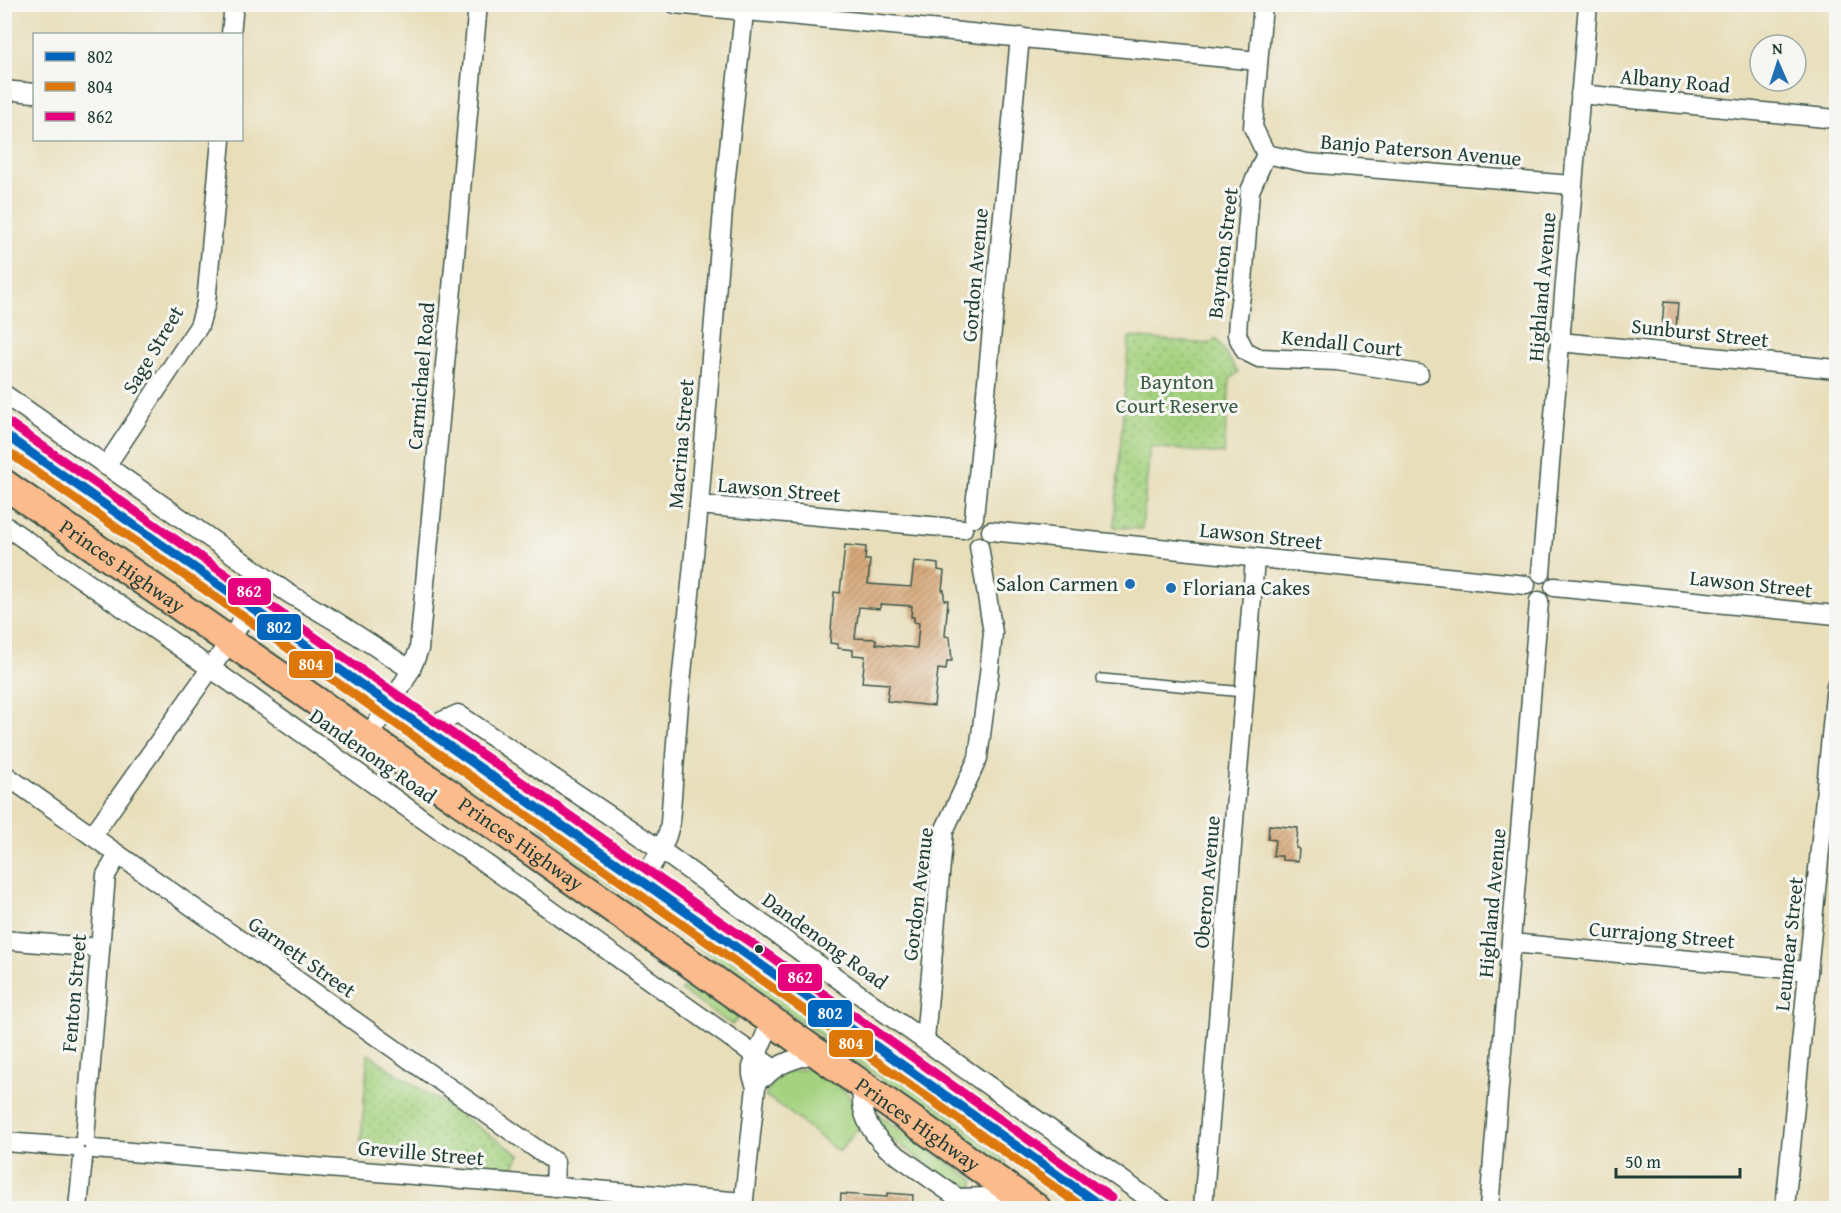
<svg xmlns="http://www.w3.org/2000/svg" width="1841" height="1213" viewBox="0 0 1841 1213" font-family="'Gentium Book Plus',serif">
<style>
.green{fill:#a5d27f;stroke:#62885a;stroke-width:1.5}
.park{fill:url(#park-dots);stroke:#62885a;stroke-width:1.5}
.building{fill:url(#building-hatch);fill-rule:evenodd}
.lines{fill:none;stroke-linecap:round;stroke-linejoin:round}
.service-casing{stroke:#3d5548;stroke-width:12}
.minor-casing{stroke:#3d5548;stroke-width:21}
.trunk-casing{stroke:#3d5548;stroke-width:32}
.service{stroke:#fff;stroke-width:9}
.minor{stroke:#fff;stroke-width:18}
.trunk{stroke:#fbbb8d;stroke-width:28}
.bus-1-casing{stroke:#f6f6f2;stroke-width:14}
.bus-2-casing{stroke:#f6f6f2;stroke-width:14}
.bus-3-casing{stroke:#f6f6f2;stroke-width:14}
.bus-1{stroke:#0065bd;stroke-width:9}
.bus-2{stroke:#dd7808;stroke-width:9}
.bus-3{stroke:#e5007d;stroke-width:9}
.poi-dot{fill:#1f6fb2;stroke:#f6f6f2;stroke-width:2}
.bus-dot{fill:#1f3d34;stroke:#f6f6f2;stroke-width:2}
.labels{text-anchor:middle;stroke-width:6;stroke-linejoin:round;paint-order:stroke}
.street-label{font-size:21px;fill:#1f3d34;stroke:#f6f6f2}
.park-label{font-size:21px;fill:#3a5b43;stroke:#f6f6f2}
.poi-label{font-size:21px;fill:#1f3d34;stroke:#f6f6f2;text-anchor:end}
.line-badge{stroke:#f6f6f2;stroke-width:2}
.badge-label{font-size:16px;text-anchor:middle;font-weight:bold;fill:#fff}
</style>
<defs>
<pattern id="park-dots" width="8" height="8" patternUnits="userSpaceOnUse" patternTransform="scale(1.5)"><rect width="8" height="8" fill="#a5d27f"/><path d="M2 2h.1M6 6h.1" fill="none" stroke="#86ac69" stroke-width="1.8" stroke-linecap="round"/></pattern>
<pattern id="building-hatch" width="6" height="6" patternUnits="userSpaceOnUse" patternTransform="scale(1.5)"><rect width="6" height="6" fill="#d7a97a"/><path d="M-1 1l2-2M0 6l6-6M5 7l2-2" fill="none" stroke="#ae8b65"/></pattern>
</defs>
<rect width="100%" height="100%" fill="#f6f6f2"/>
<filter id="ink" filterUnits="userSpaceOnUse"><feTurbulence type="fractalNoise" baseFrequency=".0167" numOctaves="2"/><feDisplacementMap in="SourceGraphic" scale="12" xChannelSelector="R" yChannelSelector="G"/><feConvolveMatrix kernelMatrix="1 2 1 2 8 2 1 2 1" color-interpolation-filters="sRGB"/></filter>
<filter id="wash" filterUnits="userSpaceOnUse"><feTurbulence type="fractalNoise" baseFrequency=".008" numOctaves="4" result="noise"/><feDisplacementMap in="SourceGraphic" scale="24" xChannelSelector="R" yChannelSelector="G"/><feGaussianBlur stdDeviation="1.35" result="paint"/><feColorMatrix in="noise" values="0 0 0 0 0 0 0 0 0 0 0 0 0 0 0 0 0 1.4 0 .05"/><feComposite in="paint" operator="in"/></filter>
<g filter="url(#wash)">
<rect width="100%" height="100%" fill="#e8deba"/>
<g class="green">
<polygon points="538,824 949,1114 1007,1162 1003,1167 567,853"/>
<polygon points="688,980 739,1017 732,1025 681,991"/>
<path d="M809 1069 825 1076 848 1094 860 1126 839 1152 780 1105 765 1096C779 1072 781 1072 809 1069Z"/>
<polygon points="874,1112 974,1180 974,1187 958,1187 881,1132 875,1123"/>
</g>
<g class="park">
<polygon points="1129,337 1208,344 1216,338 1238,372 1230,379 1224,454 1150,447 1142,529 1114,527"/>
<polygon points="368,1054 520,1155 514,1167 360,1152"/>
</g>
<g id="blocks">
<g class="building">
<polygon points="1664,302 1678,303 1676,329 1662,328"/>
<path d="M845 545 866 547 865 560H870L868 584 911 587 914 561 938 564V570L944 571 942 590H944V600H948L945 636 950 637 952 661H947L946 670 938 669 934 706 887 701 889 684 862 682 865 656 853 655V650L838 648V644L830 643 834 592 840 593ZM880 604 912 606 911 617H914V622L919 623 917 648 876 644V639L855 638 859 607 880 609Z"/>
<polygon points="1269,825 1298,828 1296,848 1299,849 1298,861 1282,860 1282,856 1273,856 1275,840 1268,839"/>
<polygon points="887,1193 913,1195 912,1209 840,1209 841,1194 887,1197"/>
</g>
</g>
</g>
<g filter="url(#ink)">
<use href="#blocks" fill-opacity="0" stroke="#3d5548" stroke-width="1.5"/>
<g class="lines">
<defs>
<polyline id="service" points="1102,679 1244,692"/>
<g id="minor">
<polyline points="675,4 1258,61"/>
<polyline points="1263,4 1253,127 1266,154 1250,191 1243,282 1238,316 1237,335 1245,351 1259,358 1337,361 1419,374"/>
<polyline points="231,34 234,4"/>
<polyline points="4,90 34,93"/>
<polyline points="1580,94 1836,119"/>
<polyline points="1266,154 1308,163 1572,185"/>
<polyline points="1560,342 1836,369"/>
<polyline points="4,394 288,593 337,622 411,670"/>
<polyline points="106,466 199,326 206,303 221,140"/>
<polyline points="699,505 963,529"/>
<polyline points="974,518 1020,37"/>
<polyline points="4,525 226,679 773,1068"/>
<polyline points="991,531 1526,585"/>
<polyline points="1541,573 1588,4"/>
<polyline points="1554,587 1836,615"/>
<polyline points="424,729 458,714 661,850 874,1005 1162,1208"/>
<path d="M367 737C387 709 408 682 419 649L478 4"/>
<polyline points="4,774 555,1162 554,1187"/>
<polyline points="92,836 230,641 250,607"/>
<path d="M641 881C653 863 667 845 670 823L679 703 699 505 725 185 745 4"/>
<polyline points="4,940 100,948"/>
<polyline points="1511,943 1808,971"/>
<polyline points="925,1039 944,831 978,758 989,674 993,633 979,546"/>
<path d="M765 1077C779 1062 796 1059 815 1053"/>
<path d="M862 1085C859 1112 869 1131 887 1148L972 1208"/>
<polyline points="85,1138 106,875 118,855"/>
<polyline points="4,1142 74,1147"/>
<polyline points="94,1149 744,1202"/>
<polyline points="958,1198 1019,1196"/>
<polyline points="78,1208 83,1158"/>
<polyline points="743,1208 756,1087 752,1075 752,1067 771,1021"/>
<polyline points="1203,1208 1255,559"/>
<polyline points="1489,1208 1539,601"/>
<polyline points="1785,1208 1836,685"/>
</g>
<g id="trunk">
<polyline points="4,434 794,988 1104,1208"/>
<path id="s1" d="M4 484 543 859 1036 1208"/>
</g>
</defs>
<use href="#service" class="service-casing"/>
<use href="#minor" class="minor-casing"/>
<use href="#trunk" class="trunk-casing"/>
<use href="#service" class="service"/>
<use href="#minor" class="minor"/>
<use href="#trunk" class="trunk"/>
<defs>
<polyline id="bus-1" points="4,434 794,988 1104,1208"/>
<polyline id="bus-2" points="4,449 787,998 1084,1208"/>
<polyline id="bus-3" points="11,424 801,978 1111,1198"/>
</defs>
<use href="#bus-1" class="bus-1-casing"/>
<use href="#bus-2" class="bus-2-casing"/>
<use href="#bus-3" class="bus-3-casing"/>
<use href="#bus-1" class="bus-1"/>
<use href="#bus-2" class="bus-2"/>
<use href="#bus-3" class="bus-3"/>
</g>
</g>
<g class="poi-dot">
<circle cx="1130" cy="584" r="6"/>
<circle cx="1171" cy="588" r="6"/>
</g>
<circle class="bus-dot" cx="759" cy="949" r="5"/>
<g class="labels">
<g class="street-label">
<text transform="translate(1675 81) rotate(5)" y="7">Albany Road</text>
<text transform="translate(1421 150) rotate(5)" y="7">Banjo Paterson Avenue</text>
<text transform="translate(1223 253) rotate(-83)" y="7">Baynton Street</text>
<text transform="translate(975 275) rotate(-85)" y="7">Gordon Avenue</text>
<text transform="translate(1542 287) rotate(-85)" y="7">Highland Avenue</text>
<text transform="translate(1700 333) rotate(6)" y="7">Sunburst Street</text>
<text transform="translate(1342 343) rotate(6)" y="7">Kendall Court</text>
<text transform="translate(153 350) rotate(-59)" y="7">Sage Street</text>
<text transform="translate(421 376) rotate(-85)" y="7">Carmichael Road</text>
<text transform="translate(681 444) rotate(-85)" y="7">Macrina Street</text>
<text transform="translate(779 490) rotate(5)" y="7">Lawson Street</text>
<text transform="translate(1261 536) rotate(6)" y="7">Lawson Street</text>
<text dy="7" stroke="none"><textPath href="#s1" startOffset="144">Princes Highway</textPath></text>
<text transform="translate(1751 584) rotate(6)" y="7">Lawson Street</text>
<text transform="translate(373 756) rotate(35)" y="7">Dandenong Road</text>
<text dy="7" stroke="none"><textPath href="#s1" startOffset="630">Princes Highway</textPath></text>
<text transform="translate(1207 882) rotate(-85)" y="7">Oberon Avenue</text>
<text transform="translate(918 894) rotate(-83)" y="7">Gordon Avenue</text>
<text transform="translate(1492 903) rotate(-85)" y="7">Highland Avenue</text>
<text transform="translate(1662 935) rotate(5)" y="7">Currajong Street</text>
<text transform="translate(825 941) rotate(36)" y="7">Dandenong Road</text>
<text transform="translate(1789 944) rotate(-84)" y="7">Leumear Street</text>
<text transform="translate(302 957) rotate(35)" y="7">Garnett Street</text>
<text transform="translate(74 993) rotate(-85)" y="7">Fenton Street</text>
<text dy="7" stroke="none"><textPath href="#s1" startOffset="1116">Princes Highway</textPath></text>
<text transform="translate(421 1153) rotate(5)" y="7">Greville Street</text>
</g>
<g class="park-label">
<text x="1177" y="389">Baynton<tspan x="1177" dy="24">Court Reserve</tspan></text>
</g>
<g class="poi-label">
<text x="1118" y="591">Salon Carmen</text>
<text x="1183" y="595" text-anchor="start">Floriana Cakes</text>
</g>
</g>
<g class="line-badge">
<rect x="227" y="577" width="45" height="29" rx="6" fill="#e5007d"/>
<rect x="256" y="613" width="46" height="28" rx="6" fill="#0065bd"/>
<rect x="288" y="650" width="46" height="29" rx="6" fill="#dd7808"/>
<rect x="777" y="963" width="46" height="29" rx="6" fill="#e5007d"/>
<rect x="807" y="999" width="46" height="29" rx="6" fill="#0065bd"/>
<rect x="828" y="1029" width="46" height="29" rx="6" fill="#dd7808"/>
</g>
<g class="badge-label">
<text x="249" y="597">862</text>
<text x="279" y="633">802</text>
<text x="311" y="670">804</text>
<text x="800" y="983">862</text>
<text x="830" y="1019">802</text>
<text x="851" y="1049">804</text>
</g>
<rect width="1841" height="1213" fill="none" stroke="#f6f6f2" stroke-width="24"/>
<rect x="33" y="33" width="210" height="108" fill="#f6f6f2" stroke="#a0aca6" stroke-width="1.5"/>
<rect x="45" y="52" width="30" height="9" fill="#0065bd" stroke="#a0aca6" stroke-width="1.5"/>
<text x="87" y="63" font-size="18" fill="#1f3d34">802</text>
<rect x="45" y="82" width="30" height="9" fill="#dd7808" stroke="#a0aca6" stroke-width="1.5"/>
<text x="87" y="93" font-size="18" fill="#1f3d34">804</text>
<rect x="45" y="112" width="30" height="9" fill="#e5007d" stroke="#a0aca6" stroke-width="1.5"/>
<text x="87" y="123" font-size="18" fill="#1f3d34">862</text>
<g transform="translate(1778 63) rotate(357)"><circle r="28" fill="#f6f6f2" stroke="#a0aca6" stroke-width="1.5"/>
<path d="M0-4.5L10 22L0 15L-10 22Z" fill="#1f6fb2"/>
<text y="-9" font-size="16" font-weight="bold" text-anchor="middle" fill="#1f3d34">N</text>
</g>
<path d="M1616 1168v9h124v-9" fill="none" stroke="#1f3d34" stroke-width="3"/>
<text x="1625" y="1168" font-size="18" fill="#1f3d34" stroke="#f6f6f2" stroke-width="4.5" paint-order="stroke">50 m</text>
</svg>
